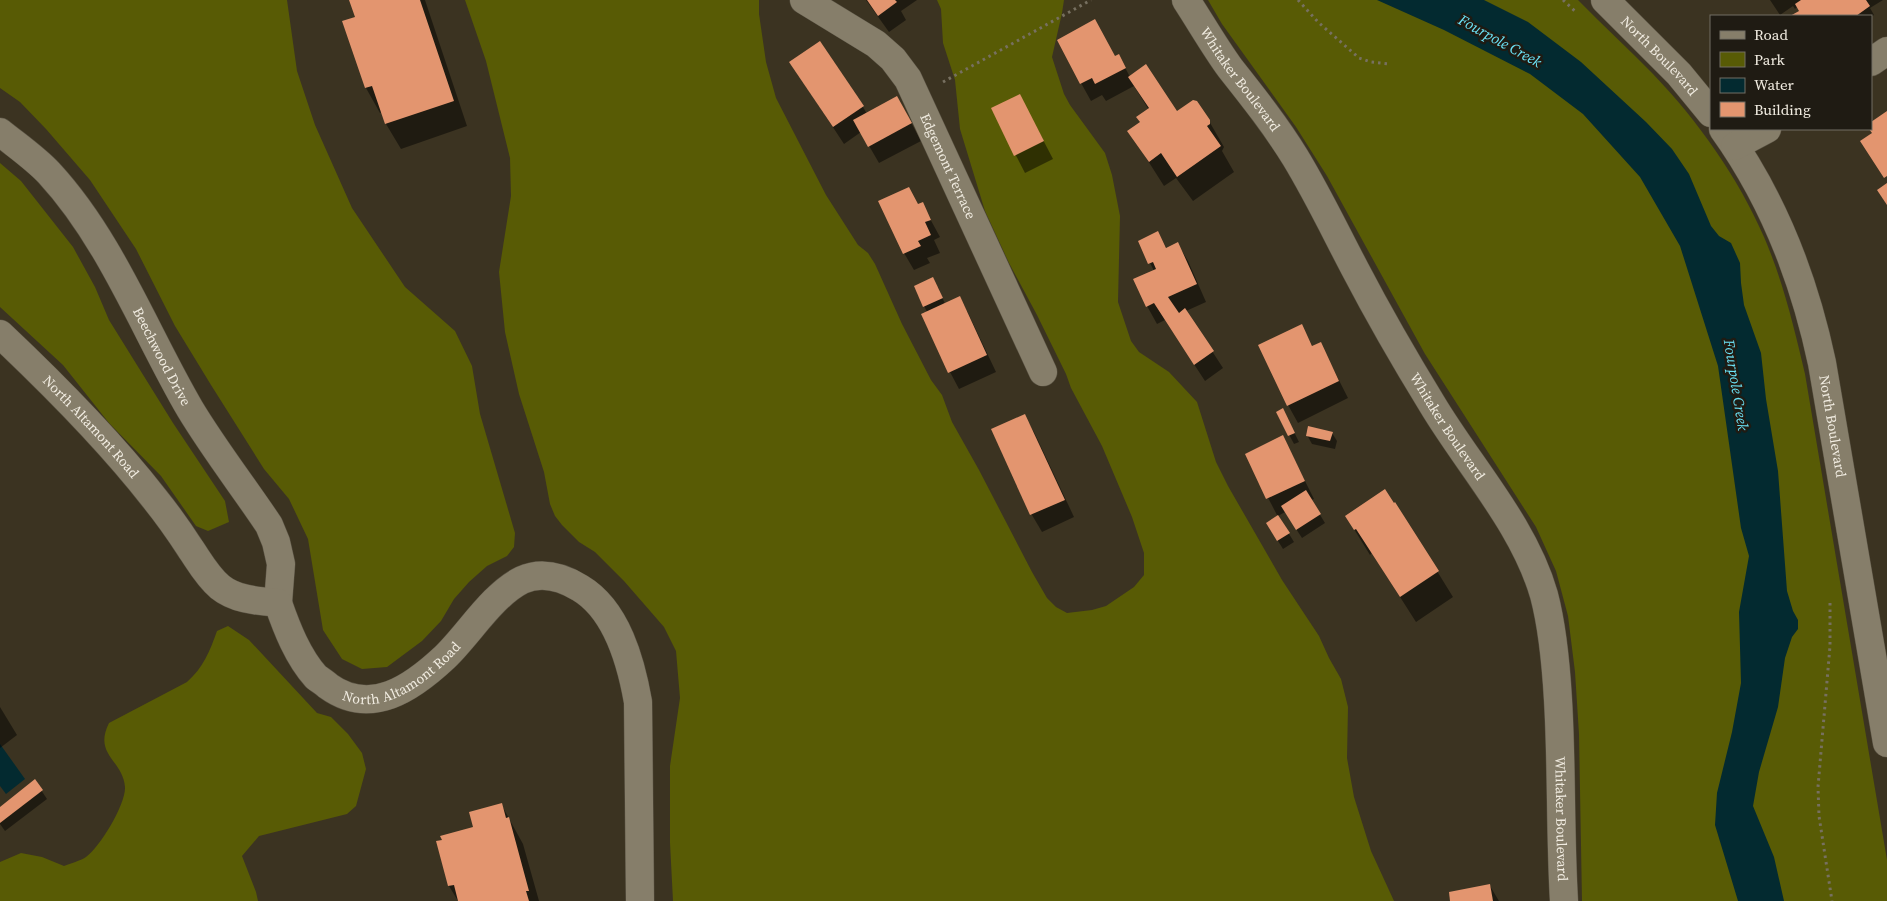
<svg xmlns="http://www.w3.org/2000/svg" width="1887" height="901" viewBox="0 0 1887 901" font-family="'Source Serif 4',serif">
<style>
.green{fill:#585b05}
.water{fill:#032a30}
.shadow{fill:#0007}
.building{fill:#e3956f}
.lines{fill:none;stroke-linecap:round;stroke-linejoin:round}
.minor-casing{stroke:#585142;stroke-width:29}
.path{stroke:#777060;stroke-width:3;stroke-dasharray:2.5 4;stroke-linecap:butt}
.minor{stroke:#867e6a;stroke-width:28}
.labels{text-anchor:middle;stroke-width:5;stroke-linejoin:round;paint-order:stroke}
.street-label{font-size:14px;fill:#f1ece1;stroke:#1f1b13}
.water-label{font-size:15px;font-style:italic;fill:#6be3f7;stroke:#1f1b13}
</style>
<rect width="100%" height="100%" fill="#3b3321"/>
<g class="green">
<polygon points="0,0 287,0 297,71 315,125 352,208 405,287 455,331 472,366 480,414 515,533 514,547 507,556 487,566 469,582 454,599 441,621 422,641 387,667 362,669 342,659 323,630 308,539 289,499 264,469 211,385 175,326 136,249 90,180 46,129 20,102 0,88"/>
<polygon points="465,0 759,0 759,14 766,62 776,98 826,195 858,245 868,253 875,264 902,324 931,380 942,395 952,422 979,470 1032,572 1047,598 1056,607 1067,613 1092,610 1106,606 1134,587 1144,575 1144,553 1132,517 1102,446 1071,388 1066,374 1037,315 1009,263 985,211 960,129 955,80 943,43 941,9 937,0 1064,0 1062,13 1052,57 1064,94 1070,105 1105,153 1112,175 1120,216 1118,302 1131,341 1139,352 1169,372 1197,402 1216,462 1228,486 1282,580 1319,636 1329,658 1341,679 1348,707 1347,758 1354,797 1371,851 1394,901 673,901 670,843 670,766 680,698 676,651 664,627 624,581 595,552 579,542 562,525 555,516 550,504 544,472 519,394 505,332 499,272 511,196 510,158 486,61"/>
<path d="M1208 0H1578C1602 25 1629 49 1653 74 1698 121 1738 177 1764 237 1783 281 1794 327 1805 374L1887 860V901H1582L1579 734 1575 672 1568 616 1556 571 1536 527 1425 354 1327 176 1296 127 1222 24Z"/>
<polygon points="0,163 21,181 73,247 95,287 109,320 173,423 225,501 229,522 208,531 196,526 161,476 109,423 63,365 0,307"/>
<path d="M228 626 249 640 317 713 331 717 348 734 362 753 366 769 356 806 347 814 259 836 242 856 256 892 258 901H0V862L21 853 42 857 64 866C71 863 80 861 86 857 100 847 126 804 125 787 123 760 93 755 109 723L187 682C203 668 210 651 217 631Z"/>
</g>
<g class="water">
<polygon points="1377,0 1484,0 1528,22 1581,62 1646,122 1672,149 1689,174 1711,226 1719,236 1731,243 1740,263 1741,283 1744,305 1761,353 1766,399 1778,471 1787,591 1793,611 1798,620 1798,629 1792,637 1785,658 1778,707 1759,772 1753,806 1774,857 1784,901 1738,901 1715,825 1717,793 1732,732 1741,683 1739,612 1749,556 1741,528 1718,366 1680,246 1640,177 1583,114 1530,74 1444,30"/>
<polygon points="0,744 25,779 6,794 0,786"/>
</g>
<g class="shadow">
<polygon points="351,0 425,0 467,126 401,149 386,124 382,112 380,113 366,88 357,18"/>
<polygon points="866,0 917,0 901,11 906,20 889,32"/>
<polygon points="1770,0 1883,0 1870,8 1874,15 1871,17 1792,16 1800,11 1797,7 1795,9 1793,6 1780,15"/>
<polygon points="1119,56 1130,77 1177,112 1209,121 1224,147 1222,151 1234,172 1193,201 1176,178 1164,186 1129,131 1141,123 1149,110 1134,86 1106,101 1102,95 1091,101 1081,83"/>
<polygon points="790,62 863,107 867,114 907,115 921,141 879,163 861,132 844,144"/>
<polygon points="992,109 1029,113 1053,159 1025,173"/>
<polygon points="922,204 940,237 934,240 940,253 927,258 930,263 914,270 904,253 919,205"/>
<polygon points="1158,233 1167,249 1178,244 1188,261 1206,302 1186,311 1223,368 1205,381 1165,320 1157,324 1147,306 1154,271 1150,263"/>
<polygon points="915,287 938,287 945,304 960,297 969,315 996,372 959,389 950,372 927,312"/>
<polygon points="1301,326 1313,347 1320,343 1348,398 1298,423 1288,405"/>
<polygon points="1277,412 1287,418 1299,442 1294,444"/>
<polygon points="1024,415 1034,432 1074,517 1042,532 1032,515 992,430"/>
<polygon points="1332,433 1337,441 1335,449 1312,444 1307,435"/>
<polygon points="1283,437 1314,499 1311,500 1325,523 1302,538 1285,512 1278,516 1294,542 1283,549 1267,523 1278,517 1246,455"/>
<polygon points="1395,503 1453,597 1416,622 1372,553 1370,555 1346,516"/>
<polygon points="0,707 17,735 0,748"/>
<polygon points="35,781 47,799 5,831 0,824 0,808"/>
<polygon points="501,804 523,844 539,901 458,901 449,886 438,842 475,828"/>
<polygon points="1490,886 1499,901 1451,901"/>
</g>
<g class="building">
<polygon points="349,0 420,0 454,101 385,124 372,86 365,88 342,21 355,17"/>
<polygon points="867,0 895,0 897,2 878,16"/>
<polygon points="1801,0 1866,0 1870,6 1856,16 1790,16 1799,11 1795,4"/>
<polygon points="1095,19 1115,56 1119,54 1126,68 1095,84 1092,78 1080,84 1057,40"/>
<polygon points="820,41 864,106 833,127 789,62"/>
<polygon points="1146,64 1177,111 1193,100 1197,101 1210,120 1210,124 1207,126 1221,146 1177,177 1161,153 1149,162 1127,131 1140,122 1136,117 1149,108 1128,77"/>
<polygon points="1020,94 1044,141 1014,156 991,108"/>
<polygon points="897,96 912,123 868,147 853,120"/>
<polygon points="1887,111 1887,176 1884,178 1860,141 1872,133 1869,129 1871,129 1871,122"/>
<polygon points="1887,183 1887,205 1877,190"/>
<polygon points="909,187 918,204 923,202 931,220 925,222 931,235 918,241 921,246 903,254 878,201"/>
<polygon points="1158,231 1166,248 1178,242 1197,284 1168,297 1179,313 1185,308 1214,351 1194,365 1154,303 1146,307 1133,279 1156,269 1153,262 1148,264 1138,241"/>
<polygon points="933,277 943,298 923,307 914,286"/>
<polygon points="960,296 987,355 948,373 921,314"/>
<polygon points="1302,324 1312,346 1321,342 1339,381 1287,406 1258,345"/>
<polygon points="1283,408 1295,433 1288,436 1276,412"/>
<polygon points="1025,414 1065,500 1030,515 991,429"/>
<polygon points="1308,426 1333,432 1330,441 1306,436"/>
<polygon points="1283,435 1305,481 1266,499 1245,454"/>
<polygon points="1385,489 1394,503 1395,502 1439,571 1400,597 1356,529 1354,530 1345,516"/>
<polygon points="1306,490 1321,514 1296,530 1281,506"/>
<polygon points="1278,515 1290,533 1277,541 1266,523"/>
<polygon points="35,779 43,790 0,823 0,807"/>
<polygon points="502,803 506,818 509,817 529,891 526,891 529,901 458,901 454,885 448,886 436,841 442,840 440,836 473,827 469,812"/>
<polygon points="1490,884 1493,901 1450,901 1449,892"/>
</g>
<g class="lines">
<defs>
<g id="minor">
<path id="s1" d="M804 0 876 44 893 59 908 79 1043 372"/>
<path id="s2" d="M1186 0C1201 23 1214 46 1230 68 1253 97 1276 126 1295 157 1317 193 1335 231 1355 269 1379 315 1405 360 1432 404 1469 466 1524 525 1544 595 1553 629 1556 665 1558 700 1562 767 1560 834 1564 901"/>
<path id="s3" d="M1605 0 1679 74 1711 113"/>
<polyline points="1871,62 1887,51"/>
<path id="s4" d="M1723 129C1774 200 1804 278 1822 363L1887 743"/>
<path id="s5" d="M0 132C16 145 35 158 49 173 111 240 145 332 190 409 214 449 243 486 269 525L276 542 281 564 278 603"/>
<polyline points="1735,146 1767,129"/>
<path id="s6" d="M0 334C54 385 108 439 154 498 167 514 179 531 190 548 199 561 207 576 220 587 236 600 259 601 278 603 287 629 298 657 316 677 320 680 325 683 328 686 371 717 412 688 445 657 469 634 492 595 522 580 542 571 562 577 580 588 617 610 631 662 638 702L640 901"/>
</g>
</defs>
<use href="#minor" class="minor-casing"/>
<g class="path">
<polyline points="1298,0 1318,22 1359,58 1371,62 1390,64"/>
<polyline points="1563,0 1577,13"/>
<polyline points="943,82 1091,0"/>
<polyline points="1830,603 1830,646 1818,787 1819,816 1832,901"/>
</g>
<use href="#minor" class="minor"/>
</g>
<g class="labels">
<g class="street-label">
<text dy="5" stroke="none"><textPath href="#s3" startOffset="78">North Boulevard</textPath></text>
<text dy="5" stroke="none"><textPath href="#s2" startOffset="96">Whitaker Boulevard</textPath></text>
<text dy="5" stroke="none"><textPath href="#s1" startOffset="228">Edgemont Terrace</textPath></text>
<text dy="5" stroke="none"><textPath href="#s5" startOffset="280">Beechwood Drive</textPath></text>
<text dy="5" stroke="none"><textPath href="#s6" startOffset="130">North Altamont Road</textPath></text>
<text dy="5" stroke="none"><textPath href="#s2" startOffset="501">Whitaker Boulevard</textPath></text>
<text dy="5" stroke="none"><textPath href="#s4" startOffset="320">North Boulevard</textPath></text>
<text dy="5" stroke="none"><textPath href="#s6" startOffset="580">North Altamont Road</textPath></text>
<text dy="5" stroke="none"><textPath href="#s2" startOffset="921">Whitaker Boulevard</textPath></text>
</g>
<g class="water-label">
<text transform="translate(1500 41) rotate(29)" y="5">Fourpole Creek</text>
<text transform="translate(1736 385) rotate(81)" y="5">Fourpole Creek</text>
</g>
</g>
<rect x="1710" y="15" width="162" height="115" fill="#1f1b13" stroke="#736f65"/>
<rect x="1720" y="31" width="25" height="8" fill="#867e6a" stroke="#736f65"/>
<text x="1754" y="40" font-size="15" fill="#f1ece1">Road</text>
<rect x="1720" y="52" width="25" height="15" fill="#585b05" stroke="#736f65"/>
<text x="1754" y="65" font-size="15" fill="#f1ece1">Park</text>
<rect x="1720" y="78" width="25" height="15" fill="#032a30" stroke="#736f65"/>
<text x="1754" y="90" font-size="15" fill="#f1ece1">Water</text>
<rect x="1720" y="102" width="25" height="15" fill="#e3956f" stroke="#736f65"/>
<text x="1754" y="115" font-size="15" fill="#f1ece1">Building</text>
</svg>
